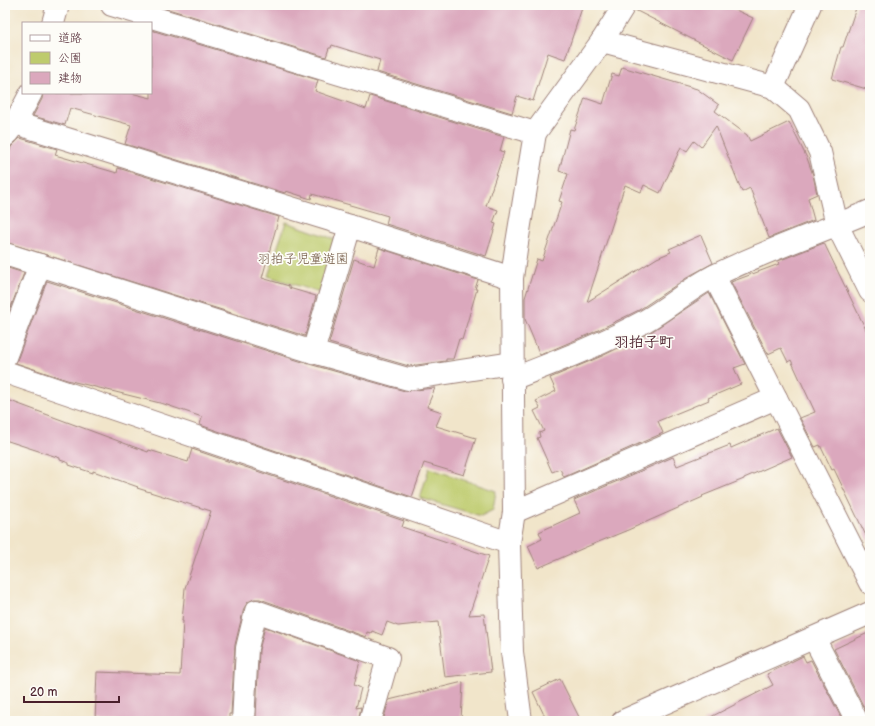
<svg xmlns="http://www.w3.org/2000/svg" width="875" height="726" viewBox="0 0 875 726" font-family="'Balsamiq Sans','Klee One',sans-serif">
<style>
.green{fill:#becb6d;stroke:#84754c}
.building{fill:#dba8bd}
.lines{fill:none;stroke-linecap:round;stroke-linejoin:round}
.minor-casing{stroke:#9e827a;stroke-width:24}
.minor{stroke:#fff;stroke-width:22}
.labels{text-anchor:middle;stroke-width:3.5;stroke-linejoin:round;paint-order:stroke}
.park-label{font-size:13px;fill:#6d533f;stroke:#fdfcf7}
.quarter-label{font-size:15px;font-weight:bold;fill:#4a1f2b;stroke:#fdfcf7}
</style>
<rect width="100%" height="100%" fill="#fdfcf7"/>
<filter id="ink" filterUnits="userSpaceOnUse"><feTurbulence type="fractalNoise" baseFrequency=".025" numOctaves="2"/><feDisplacementMap in="SourceGraphic" scale="8" xChannelSelector="R" yChannelSelector="G"/><feConvolveMatrix kernelMatrix="1 2 1 2 8 2 1 2 1" color-interpolation-filters="sRGB"/></filter>
<filter id="wash" filterUnits="userSpaceOnUse"><feTurbulence type="fractalNoise" baseFrequency=".012" numOctaves="4" result="noise"/><feDisplacementMap in="SourceGraphic" scale="16" xChannelSelector="R" yChannelSelector="G"/><feGaussianBlur stdDeviation="0.9" result="paint"/><feColorMatrix in="noise" values="0 0 0 0 0 0 0 0 0 0 0 0 0 0 0 0 0 1.4 0 .05"/><feComposite in="paint" operator="in"/></filter>
<g filter="url(#wash)">
<rect width="100%" height="100%" fill="#f1e5ca"/>
<g class="green">
<polygon points="286,222 337,240 320,293 268,276"/>
<polygon points="429,468 496,491 493,510 481,516 420,498"/>
</g>
<g id="blocks">
<g class="building">
<polygon points="155,5 583,5 565,59 548,53 533,101 517,96 512,113 377,72 380,60 332,45 331,48 329,48 326,57"/>
<polygon points="635,5 725,5 753,18 733,60 635,10"/>
<polygon points="857,5 870,5 870,90 832,79 841,47 843,47"/>
<polygon points="151,30 318,80 315,91 366,109 370,96 504,137 500,151 504,152 486,206 498,210 493,223 496,224 486,256 386,224 388,216 312,194 311,199 286,191 285,193 125,144 131,125 70,108 65,125 33,116 42,99 43,93 131,93 151,98"/>
<polygon points="622,67 697,89 719,105 715,111 747,135 750,141 789,122 807,158 813,175 817,194 808,198 814,220 769,238 750,188 742,192 716,126 701,147 694,141 687,151 681,147 660,193 644,185 641,192 625,185 587,302 657,258 671,252 669,249 701,235 713,263 691,275 639,310 592,333 540,355 525,319 525,298 537,259 542,261 562,202 559,201 568,174 559,171 570,129 574,130 585,98 603,104 612,74 619,76"/>
<polygon points="20,138 57,149 55,155 117,173 118,168 279,217 262,278 289,286 289,288 316,296 305,336 5,242 5,166 11,147"/>
<polygon points="824,243 870,338 870,544 834,469 832,470 820,445 815,447 800,418 815,412 791,360 788,362 781,348 768,354 731,282 779,264 778,261"/>
<polygon points="379,248 478,280 475,289 477,289 462,340 459,339 453,359 446,359 446,361 409,366 329,343 354,259 374,266"/>
<polygon points="5,267 24,273 5,322"/>
<polygon points="47,281 309,364 405,391 435,388 427,407 442,412 436,426 476,438 464,475 424,463 412,497 200,425 202,417 164,404 67,380 16,363"/>
<polygon points="709,293 745,364 734,368 741,384 708,398 709,400 658,421 663,433 564,477 560,469 552,472 537,438 540,437 539,433 544,431 534,411 540,408 536,401 556,391 550,378 602,356 651,332"/>
<polygon points="5,399 148,452 149,450 188,462 192,449 404,521 402,527 489,556 469,615 484,614 491,672 445,677 438,622 398,626 387,622 382,635 372,631 371,633 367,632 366,637 260,599 254,599 248,602 244,608 235,645 231,714 229,714 229,721 95,721 97,672 180,675 183,621 182,621 185,588 211,511 137,488 138,487 93,471 93,473 69,465 69,463 60,460 60,458 5,440"/>
<polygon points="777,428 792,457 744,478 744,479 702,496 703,497 628,530 586,547 538,568 528,546 542,539 539,532 580,513 574,500 673,457 677,466 730,445 731,448"/>
<polygon points="265,627 360,661 354,685 361,688 356,708 361,707 358,721 273,721 256,718 259,650"/>
<polygon points="870,632 870,721 869,721 868,715 834,649"/>
<polygon points="803,656 806,662 811,660 843,721 703,721 773,685 767,674"/>
<polygon points="560,679 581,721 547,721 533,692"/>
<polygon points="463,682 461,721 383,721 389,700"/>
</g>
</g>
</g>
<g filter="url(#ink)">
<use href="#blocks" fill-opacity="0" stroke="#9e827a" stroke-width="1"/>
<g class="lines">
<defs>
<g id="minor">
<polyline points="112,5 535,133 516,249 512,278 514,512 509,543 512,652 521,721"/>
<polyline points="53,23 58,5"/>
<polyline points="602,41 773,87 799,109 820,152 837,225 870,291"/>
<polyline points="773,87 810,5"/>
<polyline points="15,123 350,226 512,278"/>
<polyline points="535,133 602,41 623,7 618,5"/>
<polyline points="5,136 15,123 31,93"/>
<polyline points="5,254 313,352 408,379 512,363"/>
<polyline points="714,276 870,583"/>
<polyline points="313,352 350,226"/>
<polyline points="5,357 40,265"/>
<polyline points="5,372 509,543"/>
<path d="M512 379C558 361 603 344 645 321 670 307 691 287 716 275 766 250 819 233 870 211"/>
<polyline points="514,512 776,398"/>
<polyline points="814,638 857,721"/>
<polyline points="243,721 247,648 256,611 388,658 370,721"/>
<polyline points="623,721 870,613"/>
</g>
</defs>
<use href="#minor" class="minor-casing"/>
<use href="#minor" class="minor"/>
</g>
</g>
<g class="labels">
<g class="park-label">
<text x="303" y="263">羽拍子児童遊園</text>
</g>
<g class="quarter-label">
<text x="644" y="347">羽拍子町</text>
</g>
</g>
<rect width="875" height="726" fill="none" stroke="#fdfcf7" stroke-width="20"/>
<rect x="22" y="22" width="130" height="72" fill="#fdfcf7" stroke="#b5a4a5"/>
<rect x="30" y="35" width="20" height="6" fill="#ffffff" stroke="#b5a4a5"/>
<text x="58" y="42" font-size="12" fill="#4a1f2b">道路</text>
<rect x="30" y="52" width="20" height="12" fill="#becb6d" stroke="#b5a4a5"/>
<text x="58" y="62" font-size="12" fill="#4a1f2b">公園</text>
<rect x="30" y="72" width="20" height="12" fill="#dba8bd" stroke="#b5a4a5"/>
<text x="58" y="82" font-size="12" fill="#4a1f2b">建物</text>
<path d="M24 696v6h95v-6" fill="none" stroke="#4a1f2b" stroke-width="2"/>
<text x="30" y="696" font-size="12" fill="#4a1f2b" stroke="#fdfcf7" stroke-width="3" paint-order="stroke">20 m</text>
</svg>
